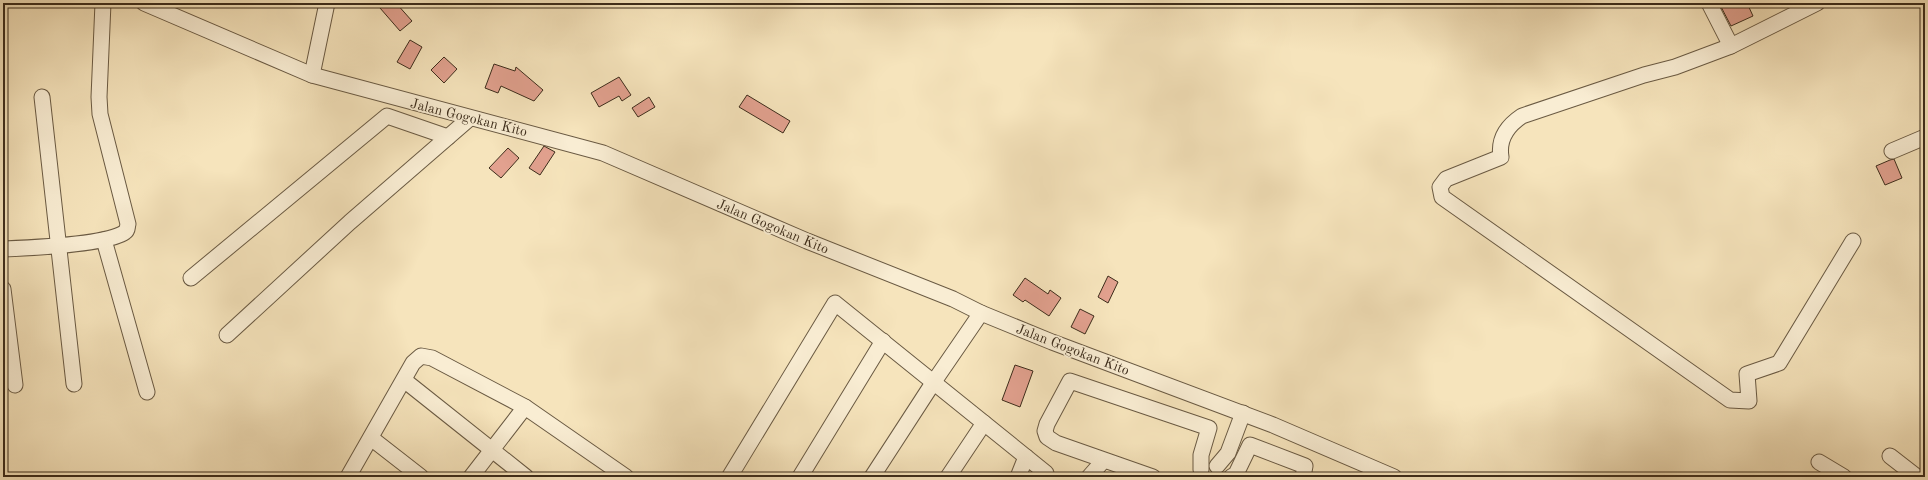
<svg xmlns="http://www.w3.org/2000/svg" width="1928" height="480" viewBox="0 0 1928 480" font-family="'Old Standard TT',serif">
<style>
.building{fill:#e2a18f;stroke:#3c2c1b}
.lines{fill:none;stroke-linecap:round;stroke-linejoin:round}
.street-casing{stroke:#6a5a43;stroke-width:17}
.street{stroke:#f9edd3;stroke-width:15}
.labels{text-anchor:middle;stroke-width:3.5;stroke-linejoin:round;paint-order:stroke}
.street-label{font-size:14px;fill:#3c2c1b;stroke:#f9edd3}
</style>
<rect width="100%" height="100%" fill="#f6e4bc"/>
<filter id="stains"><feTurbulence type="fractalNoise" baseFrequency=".005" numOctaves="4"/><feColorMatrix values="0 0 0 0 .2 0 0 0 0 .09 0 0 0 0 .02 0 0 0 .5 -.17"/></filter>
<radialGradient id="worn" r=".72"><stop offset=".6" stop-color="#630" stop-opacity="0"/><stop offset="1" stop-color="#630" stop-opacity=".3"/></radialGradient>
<g class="building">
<polygon points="386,3 396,3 412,21 400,31 380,8"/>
<polygon points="1719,3 1747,3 1753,16 1731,26"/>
<polygon points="410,40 422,47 410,69 397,62"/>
<polygon points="444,57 457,69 444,83 431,70"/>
<polygon points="494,64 515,71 516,67 543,90 534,101 501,86 498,93 485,88"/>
<polygon points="619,77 631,95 622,101 619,96 599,107 591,93"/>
<polygon points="747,95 790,121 783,133 739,107"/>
<polygon points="649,97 655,107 638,117 632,108"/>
<polygon points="544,146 555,152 540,175 529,168"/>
<polygon points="508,148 519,158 501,178 489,168"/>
<polygon points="1894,159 1902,178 1885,185 1876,166 1890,160"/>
<polygon points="1108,276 1118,282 1108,303 1098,297"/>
<polygon points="1025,278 1048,294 1050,290 1061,298 1049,316 1025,300 1023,302 1013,295"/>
<polygon points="1080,309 1094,316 1085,334 1071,327"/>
<polygon points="1015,365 1033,371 1020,407 1002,400"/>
</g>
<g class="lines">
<defs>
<g id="street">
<polyline points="144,3 312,75 603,153 807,241 953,299 981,313 1052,342 1273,425 1394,477"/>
<polyline points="1709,3 1731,46 1817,3"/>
<path d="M1731 46 1675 67 1644 75 1522 116C1507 126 1498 139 1501 157L1446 179 1440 187 1442 197 1730 400 1749 401 1747 374 1779 363 1853 241"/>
<polyline points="312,75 327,3"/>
<polyline points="42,97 74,384"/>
<polyline points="1892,151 1925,137"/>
<polyline points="104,240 147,392"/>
<path d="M3 249C28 248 107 245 125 232 128 230 127 227 128 224L100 114 99 97 103 3"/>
<polyline points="191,278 387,116 448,137"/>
<polyline points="3,289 15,385"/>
<polyline points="227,335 350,222 470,118"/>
<polyline points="404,380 526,477"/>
<polyline points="371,438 421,477"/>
<polyline points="1890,456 1917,477"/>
<polyline points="1819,462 1844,477"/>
<polyline points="1217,466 1228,453 1243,413"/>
<polyline points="730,476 835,303 1046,473 1043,477"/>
<polyline points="348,477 413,363 421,356 432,358 525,407 626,477"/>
<polyline points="471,477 525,407"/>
<polyline points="800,477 883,341"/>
<polyline points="872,477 933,383 981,313"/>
<polyline points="948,477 984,423"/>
<polyline points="1018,477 1026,457"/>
<polyline points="1089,477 1103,461"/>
<polyline points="1153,477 1056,443 1047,437 1045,431 1047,424 1070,381 1209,428 1201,455 1201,470"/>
<polyline points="1231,477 1236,474 1250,445 1305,466 1303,477"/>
</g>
</defs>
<use href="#street" class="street-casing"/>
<use href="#street" class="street"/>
</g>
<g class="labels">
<g class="street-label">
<text transform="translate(469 117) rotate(14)" y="5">Jalan Gogokan Kito</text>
<text transform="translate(773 226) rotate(23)" y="5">Jalan Gogokan Kito</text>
<text transform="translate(1073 349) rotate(21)" y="5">Jalan Gogokan Kito</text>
</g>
</g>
<rect width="1928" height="480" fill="none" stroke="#f6e4bc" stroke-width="16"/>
<rect x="4" y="4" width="1920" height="472" fill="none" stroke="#3c2c1b" stroke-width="2"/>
<rect x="8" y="8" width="1912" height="464" fill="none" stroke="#3c2c1b"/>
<rect width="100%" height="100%" filter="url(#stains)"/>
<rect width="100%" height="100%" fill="url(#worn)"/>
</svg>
